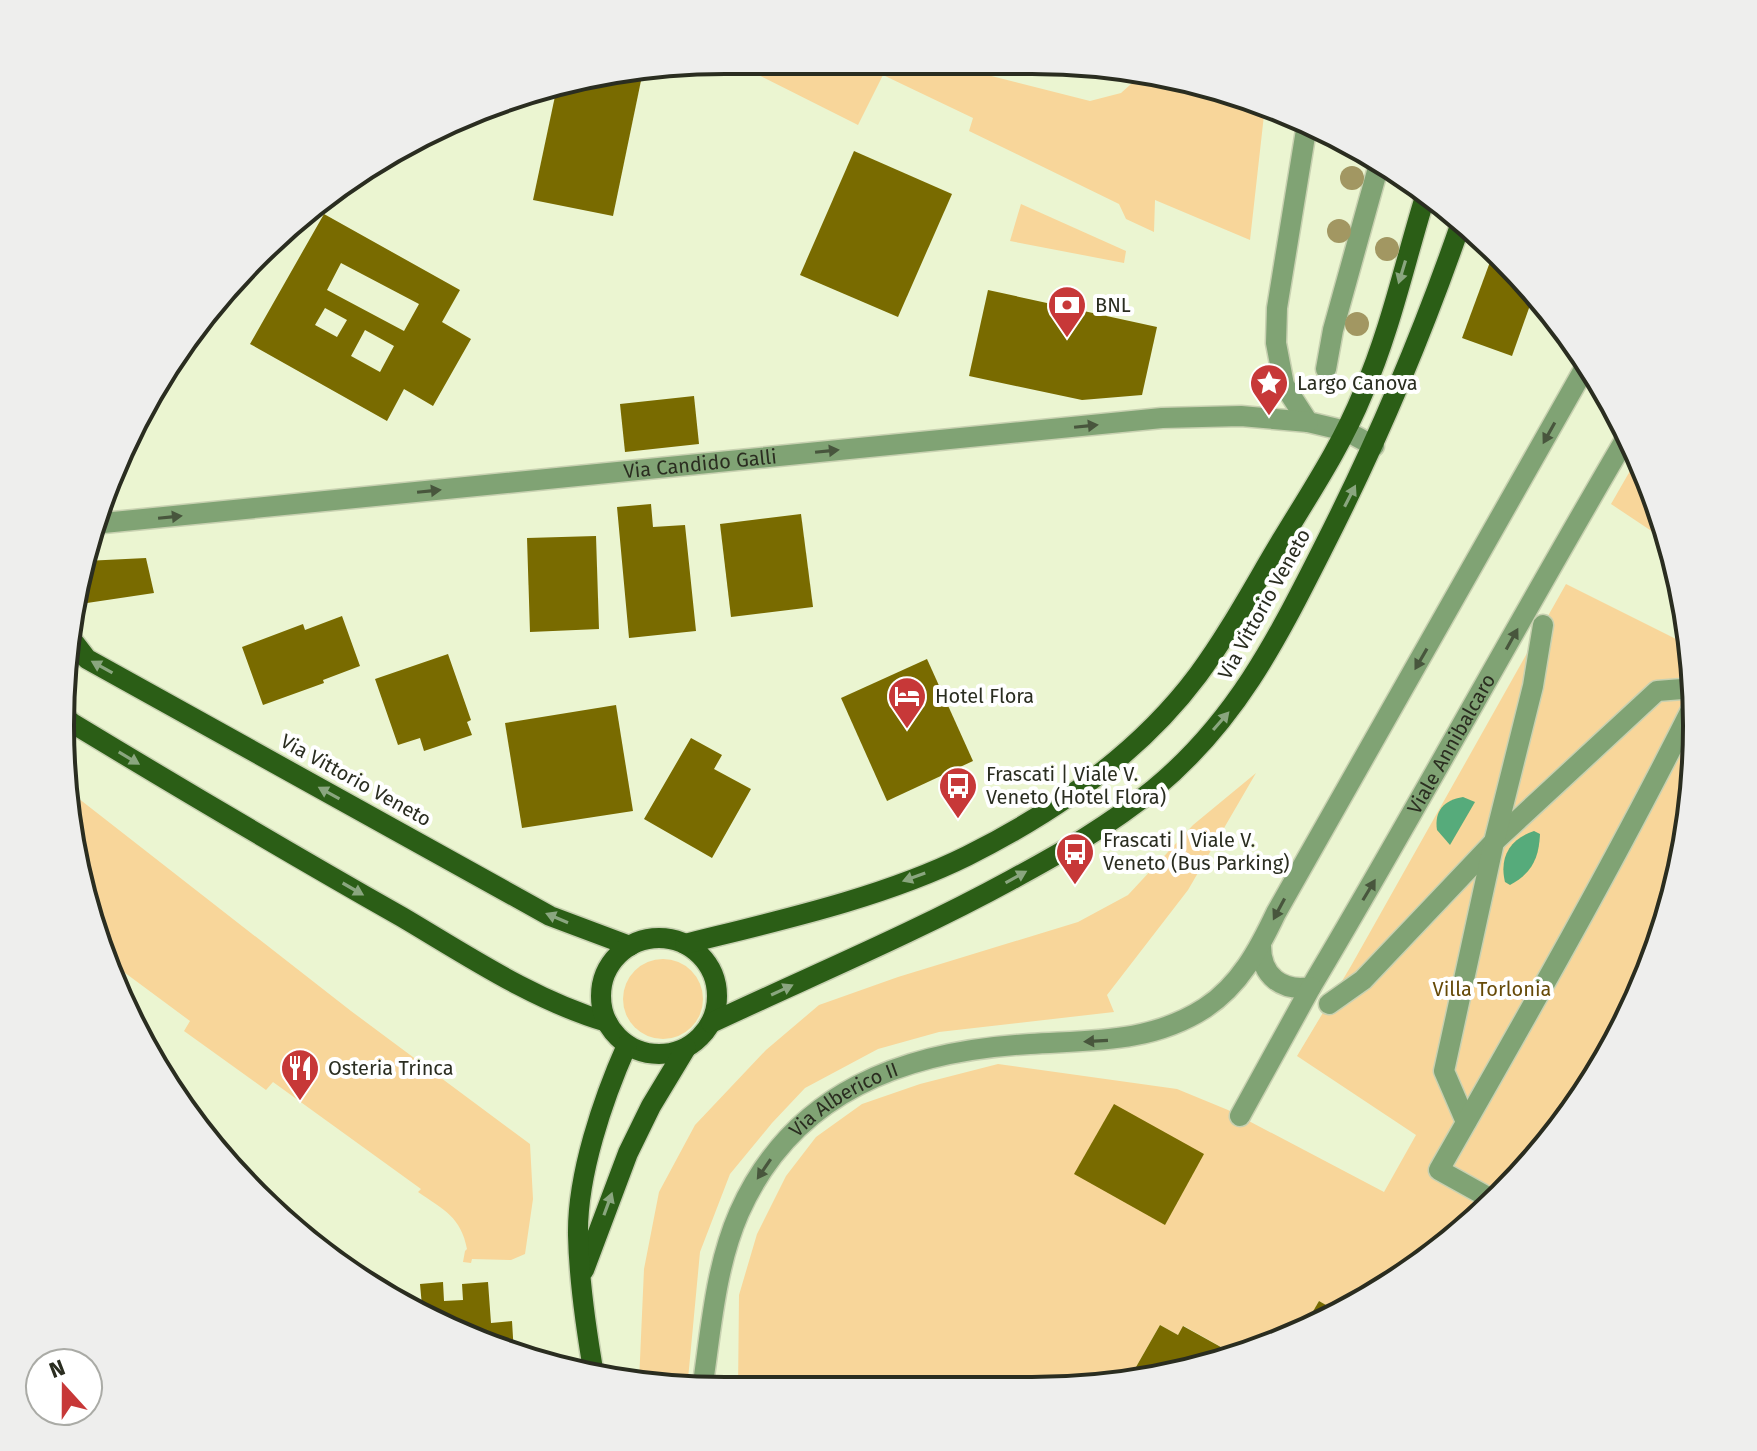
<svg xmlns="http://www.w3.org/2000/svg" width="1757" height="1451" viewBox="0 0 1757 1451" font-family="'Fira Sans',sans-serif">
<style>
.green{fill:#f8d69a}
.water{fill:#56ab7b}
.building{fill:#796b00;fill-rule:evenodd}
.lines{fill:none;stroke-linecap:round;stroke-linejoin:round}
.minor-casing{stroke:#c8d1b1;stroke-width:23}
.major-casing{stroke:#c8d1b1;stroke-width:23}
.minor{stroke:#80a374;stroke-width:20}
.major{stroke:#2b5e16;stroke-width:20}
.tree{fill:#a29762}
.oneway{fill:#8aa67f}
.oneway2{fill:#48563d}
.labels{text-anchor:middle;stroke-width:8;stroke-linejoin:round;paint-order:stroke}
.poi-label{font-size:20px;fill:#2a2d20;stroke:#fff;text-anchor:start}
.street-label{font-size:20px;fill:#2a2d20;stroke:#fff}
.park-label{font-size:20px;fill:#664a08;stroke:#fff}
.rim{fill:none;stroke:#2a2d20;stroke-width:4}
</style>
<rect width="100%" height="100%" fill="#ebf5d1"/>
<g class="green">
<polygon points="729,60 944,61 956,67 1090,101 1121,93 1140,76 1265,106 1250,240 1155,200 1154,232 1126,219 1119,204 969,131 973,118 883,75 858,125"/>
<polygon points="1021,204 1126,251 1124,263 1010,241"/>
<polygon points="1638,457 1671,544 1611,504"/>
<polygon points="1566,584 1686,644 1689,640 1696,682 1691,813 1662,940 1608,1059 1532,1165 1436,1254 1340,1313 1319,1301 1301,1332 1237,1356 1184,1326 1178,1335 1160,1325 1128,1381 1075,1390 738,1390 739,1295 757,1234 786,1176 816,1137 862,1104 920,1084 998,1064 1177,1089 1228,1110 1384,1192 1416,1135 1297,1056 1351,966"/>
<polygon points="1256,773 1188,890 1107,995 1114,1012 939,1032 878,1049 805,1088 772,1123 730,1174 700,1252 687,1390 639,1382 644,1269 659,1192 695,1125 766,1050 819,1005 898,977 1078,922 1128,895 1193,825"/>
<path d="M69 791 351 1011 530 1144 533 1199 525 1254 511 1260 472 1259 471 1263 463 1262 465 1251 467 1249C461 1217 444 1210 418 1192L421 1189 273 1082 266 1090 184 1031 190 1021 109 961 73 855Z"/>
<circle cx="663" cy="999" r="40"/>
</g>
<g class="water">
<path d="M1463 797 1475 802 1450 845 1437 830C1434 811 1444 800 1463 797Z"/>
<path d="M1534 831 1540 834C1539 858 1532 873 1510 885L1505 882C1499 857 1510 839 1534 831Z"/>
</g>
<g class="building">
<polygon points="643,71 613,216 533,200 558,82"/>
<polygon points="854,151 952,194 898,317 800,275"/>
<path d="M324 214 460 290 442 322 471 339 433 406 404 389 387 421 250 344ZM341 263 419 304 404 331 327 290ZM325 308 347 320 337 337 315 325ZM365 330 394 346 380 372 351 356Z"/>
<polygon points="1494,251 1534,294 1512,356 1462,338"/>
<polygon points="988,290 1157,327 1142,395 1082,400 969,376"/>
<polygon points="694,396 699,444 625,452 620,404"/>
<polygon points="651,504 653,527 685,525 696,631 629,638 617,507"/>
<polygon points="801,514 813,607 731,617 720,524"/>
<polygon points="596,536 599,629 530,632 527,538"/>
<polygon points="146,558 154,593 87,603 80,591 85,561"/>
<polygon points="342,616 360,666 323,680 324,683 263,705 242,647 303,624 305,630"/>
<polygon points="448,654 471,720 467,722 472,735 424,751 420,738 398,745 375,679"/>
<polygon points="927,659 973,761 887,801 841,698"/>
<polygon points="616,705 633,811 522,828 505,723"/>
<polygon points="691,738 722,755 714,769 751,789 712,858 644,819"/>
<polygon points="1114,1104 1204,1154 1165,1225 1074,1174"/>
<polygon points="443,1282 444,1301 463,1300 462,1284 488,1282 491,1323 512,1321 514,1354 431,1322 423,1317 420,1284"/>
<polygon points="1319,1301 1340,1313 1325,1323 1301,1332"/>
<polygon points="1160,1325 1178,1335 1183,1326 1237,1356 1203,1368 1128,1381"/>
</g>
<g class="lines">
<defs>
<g id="minor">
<polyline points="1307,124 1277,308 1276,343 1284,385 1308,422 1346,431 1374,446"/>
<polyline points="1326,369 1333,330 1378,168"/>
<path id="s1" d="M93 524 1162 418 1241 416 1308 422"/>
<path id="s2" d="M1261 946C1261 976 1282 992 1311 987 1420 804 1521 616 1629 433"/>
<polyline points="1329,1004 1363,980 1494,842 1657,691 1695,688"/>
<polyline points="1240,1116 1311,987"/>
<polyline points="1466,1122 1444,1071 1494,842 1533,686 1543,625"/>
<path d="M1493 1200 1439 1170C1527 1016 1615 862 1695 702"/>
<path id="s3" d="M702 1390C711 1331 715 1268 739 1213 793 1091 905 1051 1030 1044 1092 1040 1151 1043 1205 1008 1240 985 1259 949 1276 913L1587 364"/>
</g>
<g id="major">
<polyline points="70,637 87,659 550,916 630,946"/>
<path d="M64 716 72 723C181 789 291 854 402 917 468 956 533 1000 607 1022"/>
<circle cx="659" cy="996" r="58"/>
<path d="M685 944C777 921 882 898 967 856 1055 812 1139 754 1198 675 1229 633 1254 586 1281 541 1310 493 1342 445 1363 393 1390 331 1405 262 1425 197"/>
<path d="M711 1023C811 976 914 933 1011 880 1061 853 1110 825 1154 789 1236 721 1276 641 1323 548 1377 442 1423 333 1462 220"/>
<polyline points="584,1270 628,1153 651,1106 686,1048"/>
<path d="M594 1375C586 1329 579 1281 578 1235 577 1175 603 1099 627 1045"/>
</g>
</defs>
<use href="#minor" class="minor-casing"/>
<use href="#major" class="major-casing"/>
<use href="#minor" class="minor"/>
<use href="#major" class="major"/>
</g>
<g class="tree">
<circle cx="1352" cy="178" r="12"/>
<circle cx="1339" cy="231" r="12"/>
<circle cx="1387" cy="249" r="12"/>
<circle cx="1357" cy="324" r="12"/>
</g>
<defs><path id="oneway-solid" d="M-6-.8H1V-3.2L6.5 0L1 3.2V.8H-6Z" transform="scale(2)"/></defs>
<g class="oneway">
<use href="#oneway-solid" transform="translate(1402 272) rotate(107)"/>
<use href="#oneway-solid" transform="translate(1350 496) rotate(-63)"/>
<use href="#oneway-solid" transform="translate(102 667) rotate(-151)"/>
<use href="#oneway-solid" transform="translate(1221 721) rotate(-49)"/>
<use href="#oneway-solid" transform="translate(129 758) rotate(31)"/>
<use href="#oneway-solid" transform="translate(329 793) rotate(-151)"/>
<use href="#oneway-solid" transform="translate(914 877) rotate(160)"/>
<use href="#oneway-solid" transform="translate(1016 877) rotate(-29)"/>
<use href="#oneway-solid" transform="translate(353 889) rotate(30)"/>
<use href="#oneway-solid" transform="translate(557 918) rotate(-157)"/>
<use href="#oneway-solid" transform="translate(782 990) rotate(-25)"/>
<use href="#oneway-solid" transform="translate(608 1204) rotate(-70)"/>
</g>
<g class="oneway2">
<use href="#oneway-solid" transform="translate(1086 426) rotate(-6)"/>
<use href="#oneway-solid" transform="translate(1549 433) rotate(119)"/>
<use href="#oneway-solid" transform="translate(827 451) rotate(-6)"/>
<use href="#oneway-solid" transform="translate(429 491) rotate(-6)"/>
<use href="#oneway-solid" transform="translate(170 517) rotate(-6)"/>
<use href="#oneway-solid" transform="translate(1512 639) rotate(-61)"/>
<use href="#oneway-solid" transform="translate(1421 659) rotate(120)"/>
<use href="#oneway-solid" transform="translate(1369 890) rotate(-59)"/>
<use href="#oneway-solid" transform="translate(1279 909) rotate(118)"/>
<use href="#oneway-solid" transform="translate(1096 1041) rotate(177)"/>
<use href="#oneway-solid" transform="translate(764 1169) rotate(124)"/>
</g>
<defs>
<symbol id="bank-pin" viewBox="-11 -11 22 30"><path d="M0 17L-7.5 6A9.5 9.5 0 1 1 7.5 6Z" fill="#c73838" stroke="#fff"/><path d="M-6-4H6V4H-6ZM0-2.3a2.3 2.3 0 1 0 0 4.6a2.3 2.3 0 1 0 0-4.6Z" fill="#fff"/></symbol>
<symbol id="sight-pin" viewBox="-11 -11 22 30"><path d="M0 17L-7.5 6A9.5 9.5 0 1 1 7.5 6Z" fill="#c73838" stroke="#fff"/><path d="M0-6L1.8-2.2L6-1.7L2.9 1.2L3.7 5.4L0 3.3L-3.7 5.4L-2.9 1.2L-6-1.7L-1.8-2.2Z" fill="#fff"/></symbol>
<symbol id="hotel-pin" viewBox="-11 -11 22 30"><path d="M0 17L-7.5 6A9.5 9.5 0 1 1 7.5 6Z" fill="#c73838" stroke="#fff"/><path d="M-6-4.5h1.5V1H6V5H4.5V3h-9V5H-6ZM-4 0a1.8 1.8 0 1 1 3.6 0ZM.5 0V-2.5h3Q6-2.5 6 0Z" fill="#fff"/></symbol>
<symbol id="bus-pin" viewBox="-11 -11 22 30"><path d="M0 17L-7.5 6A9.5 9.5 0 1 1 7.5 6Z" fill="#c73838" stroke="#fff"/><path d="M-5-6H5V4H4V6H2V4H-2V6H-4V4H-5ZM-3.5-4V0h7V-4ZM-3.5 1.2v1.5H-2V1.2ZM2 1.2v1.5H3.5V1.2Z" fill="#fff"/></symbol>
<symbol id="restaurant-pin" viewBox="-11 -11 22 30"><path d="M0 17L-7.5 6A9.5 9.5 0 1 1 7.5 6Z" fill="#c73838" stroke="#fff"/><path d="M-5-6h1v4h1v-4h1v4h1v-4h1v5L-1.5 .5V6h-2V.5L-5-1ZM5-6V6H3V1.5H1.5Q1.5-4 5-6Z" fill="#fff"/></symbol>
</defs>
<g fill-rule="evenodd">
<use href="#bank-pin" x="1045" y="283" width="44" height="60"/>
<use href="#sight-pin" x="1247" y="361" width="44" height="60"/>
<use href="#hotel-pin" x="885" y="674" width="44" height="60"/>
<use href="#bus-pin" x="936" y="764" width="44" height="60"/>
<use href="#bus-pin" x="1053" y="830" width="44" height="60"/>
<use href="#restaurant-pin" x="278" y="1046" width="44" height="60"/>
</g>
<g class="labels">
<g class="poi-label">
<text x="1095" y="312">BNL</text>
<text x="1297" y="390">Largo Canova</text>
<text x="935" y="703">Hotel Flora</text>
<text x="986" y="781">Frascati | Viale V.<tspan x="986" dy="23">Veneto (Hotel Flora)</tspan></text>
<text x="1103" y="847">Frascati | Viale V.<tspan x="1103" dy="23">Veneto (Bus Parking)</tspan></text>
<text x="328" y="1075">Osteria Trinca</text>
</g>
<g class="street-label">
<text dy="7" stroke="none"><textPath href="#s1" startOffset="610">Via Candido Galli</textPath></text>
<text transform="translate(1264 604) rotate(-61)" y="7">Via Vittorio Veneto</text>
<text dy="7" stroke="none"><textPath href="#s2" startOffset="356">Viale Annibalcaro</textPath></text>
<text transform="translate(356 780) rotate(29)" y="7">Via Vittorio Veneto</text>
<text dy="7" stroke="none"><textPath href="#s3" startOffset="340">Via Alberico II</textPath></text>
</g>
<g class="park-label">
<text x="1492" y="996">Villa Torlonia</text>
</g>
</g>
<path d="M0 0H1757V1451H0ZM725 74H1032A651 651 0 0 1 1683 725V726A651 651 0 0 1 1032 1377H725A651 651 0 0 1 74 726V725A651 651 0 0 1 725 74Z" fill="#eeeeed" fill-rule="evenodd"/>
<path class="rim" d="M725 74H1032A651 651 0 0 1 1683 725V726A651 651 0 0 1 1032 1377H725A651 651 0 0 1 74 726V725A651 651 0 0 1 725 74Z"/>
<g transform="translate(64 1387) rotate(339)"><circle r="38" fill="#ffffff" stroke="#aaaba6" stroke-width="2"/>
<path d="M0-6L14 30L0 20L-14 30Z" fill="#c73838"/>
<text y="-12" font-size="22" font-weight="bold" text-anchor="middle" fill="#2a2d20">N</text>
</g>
</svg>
